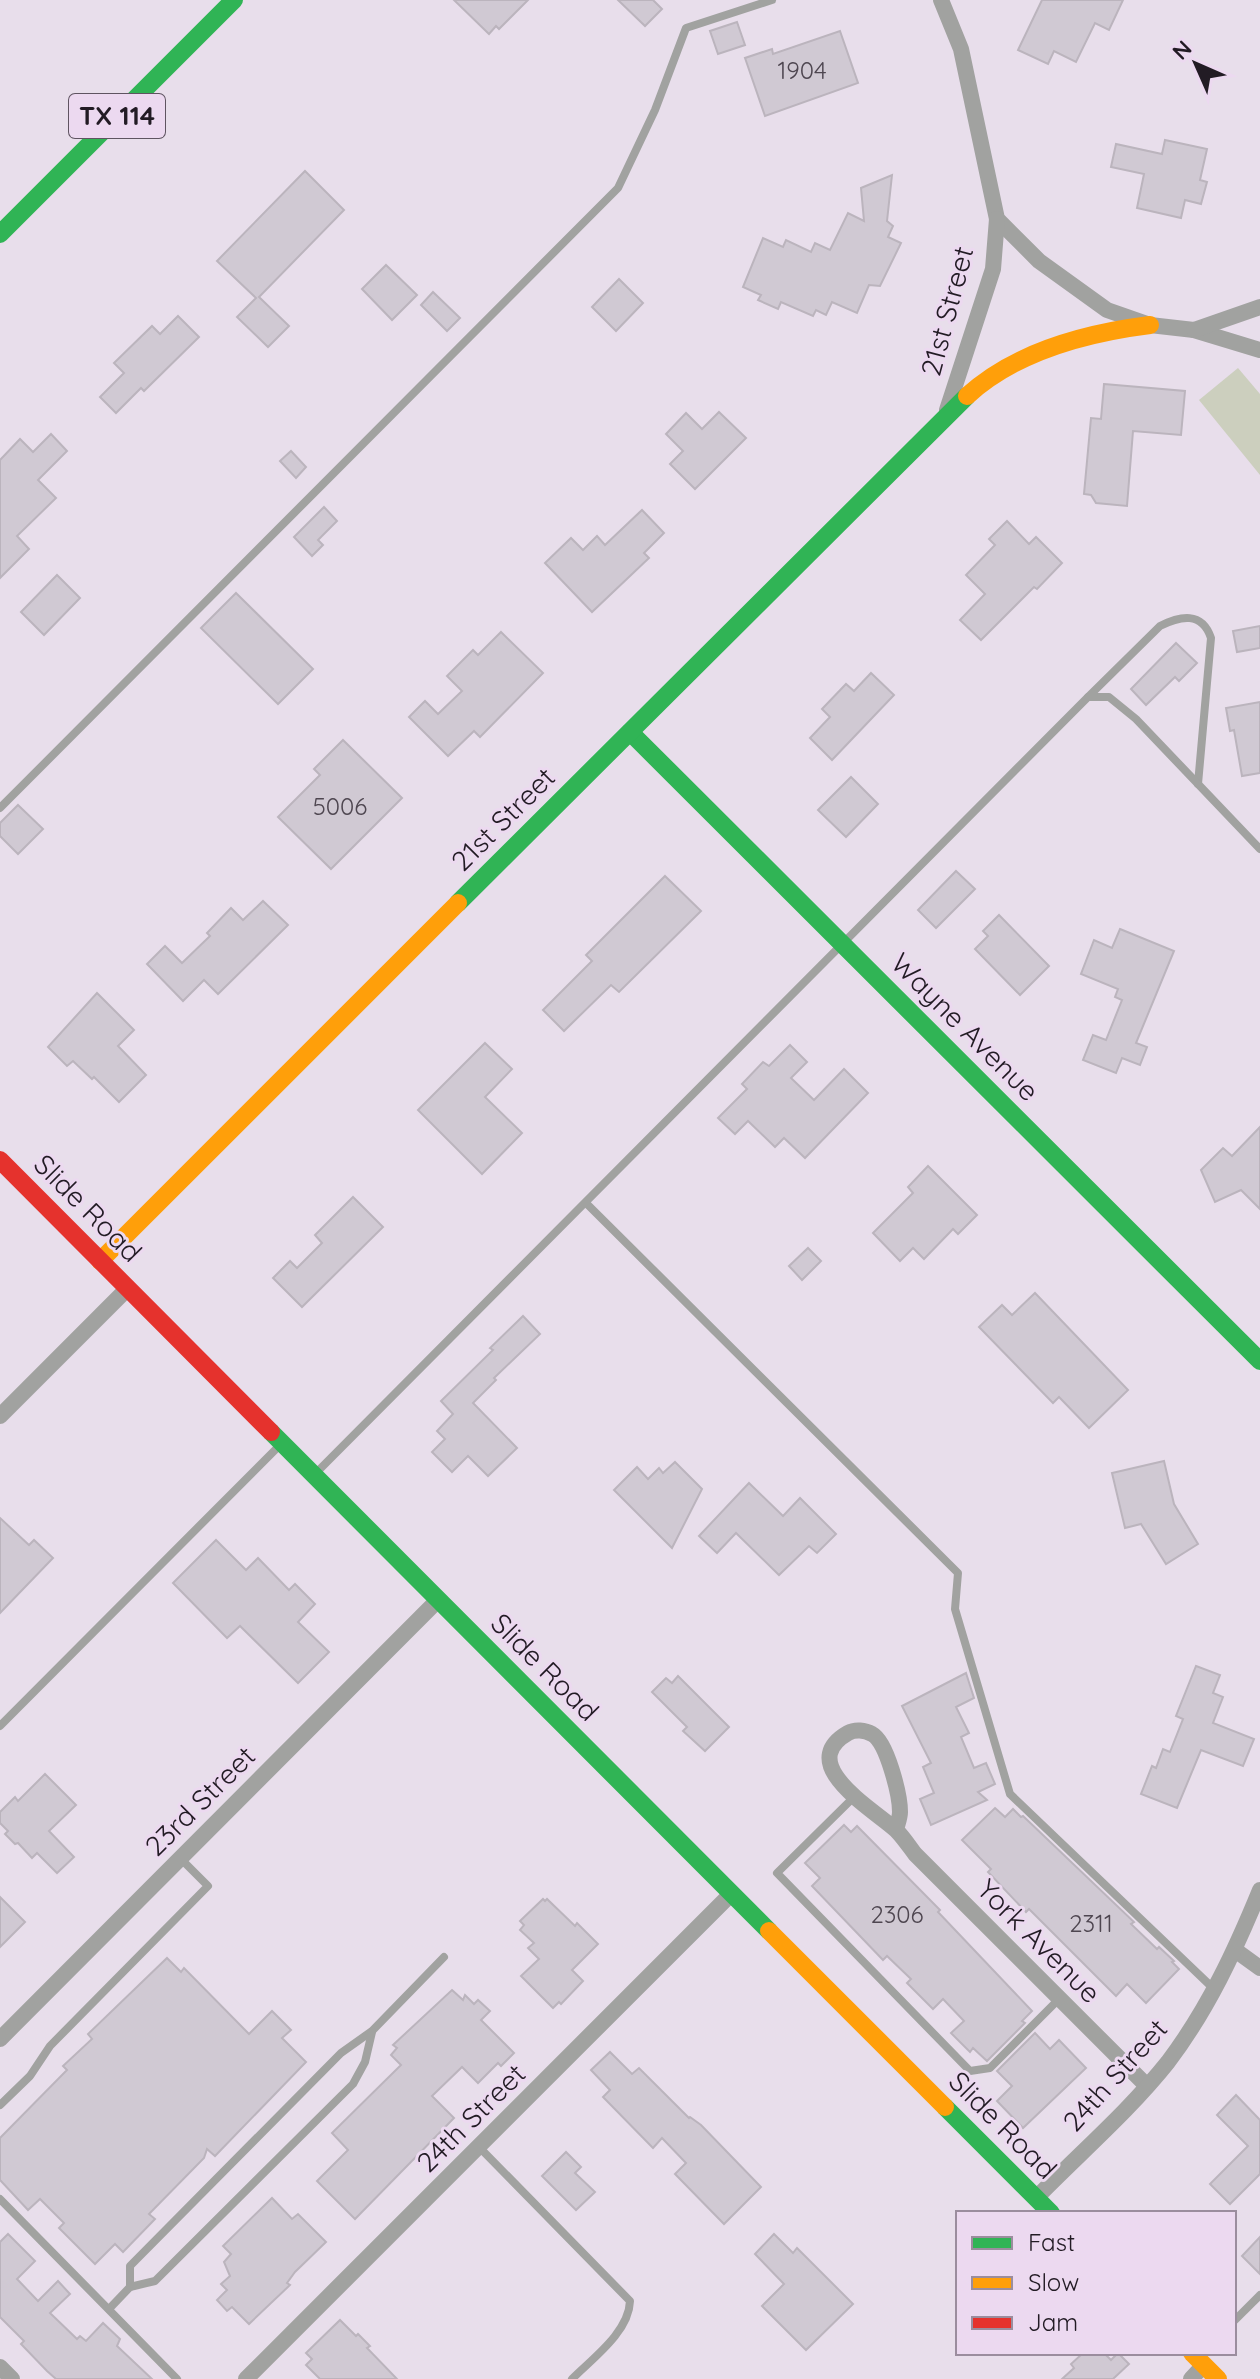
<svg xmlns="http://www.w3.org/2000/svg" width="1260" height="2379" viewBox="0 0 1260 2379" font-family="Quicksand,sans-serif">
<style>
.park{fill:#cccfbe}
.building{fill:#d0c9d3;stroke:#bbb4bd;stroke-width:2}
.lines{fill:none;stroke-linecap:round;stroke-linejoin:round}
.lane{stroke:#a1a2a0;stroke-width:8}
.street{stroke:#a1a2a0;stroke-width:16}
.fast{stroke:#30b455;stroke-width:18}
.slow{stroke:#ff9f0a;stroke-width:18}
.jam{stroke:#e5322d;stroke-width:18}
.labels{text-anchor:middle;stroke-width:6;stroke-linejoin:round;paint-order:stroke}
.number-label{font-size:24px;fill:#4e4650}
.shield{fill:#ecd9f0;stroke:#5f5461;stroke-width:2}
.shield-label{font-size:26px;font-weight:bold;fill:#221b24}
.street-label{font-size:28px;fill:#221b24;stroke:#ecd9f0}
</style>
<rect width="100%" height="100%" fill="#e8deeb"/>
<polygon class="park" points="1238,368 1260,394 1260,475 1199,400"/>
<g class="building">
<polygon points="454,0 528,0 499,29 496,26 489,34"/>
<polygon points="618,0 653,0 662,9 645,26"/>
<polygon points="1042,0 1123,0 1109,30 1095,23 1076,62 1054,51 1048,64 1018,50"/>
<polygon points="737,22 745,45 718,54 710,31"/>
<polygon points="840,31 858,83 765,116 745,58 772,49 773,54"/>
<polygon points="1165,140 1207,149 1200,180 1207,182 1201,204 1185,200 1181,218 1137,208 1144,174 1111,167 1116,144 1162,154"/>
<polygon points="305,171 344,210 259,297 289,326 268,347 237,317 256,298 217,261"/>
<polygon points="892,175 887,221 893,226 888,237 901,243 880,286 869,285 857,313 832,302 826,315 816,310 813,316 781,302 778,309 758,300 761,295 743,287 763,238 783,247 786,240 811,252 815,243 830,250 848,213 864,221 861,188"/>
<polygon points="386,265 417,295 392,320 362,289"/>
<polygon points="619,279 643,303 616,331 592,307"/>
<polygon points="433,292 460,318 447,331 421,305"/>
<polygon points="178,316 199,337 144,391 141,388 116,413 100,397 124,373 114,363 152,326 160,334"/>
<polygon points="1104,384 1185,391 1181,435 1133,431 1127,506 1096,503 1091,495 1084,494 1091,418 1101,419"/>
<polygon points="719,412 746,438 695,489 670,464 683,451 666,434 686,413 702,429"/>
<polygon points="51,434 67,451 38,480 56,498 17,536 29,549 0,578 0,460 20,439 33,452"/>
<polygon points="291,451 306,467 296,478 280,461"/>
<polygon points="324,507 337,521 318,540 323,545 312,556 294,537"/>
<polygon points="642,510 664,533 644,553 649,558 592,612 545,563 571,538 583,550 597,536 605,545"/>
<polygon points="1007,521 1029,544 1036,537 1062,563 1037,589 1034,587 981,640 960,620 985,594 966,575 995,545 989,539"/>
<polygon points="57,575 80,598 44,635 21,612"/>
<polygon points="236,593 313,669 278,704 201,628"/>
<polygon points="1260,626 1260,648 1237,652 1233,631"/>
<polygon points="501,632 543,673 480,737 474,731 448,756 409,717 425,701 438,714 462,691 447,676 473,650 478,655"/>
<polygon points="1176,643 1197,663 1179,681 1175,677 1146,705 1131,689"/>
<polygon points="871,673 894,695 832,760 810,738 830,717 822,709 846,684 854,691"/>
<polygon points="1260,702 1260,773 1242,776 1234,730 1230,731 1226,708"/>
<polygon points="343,740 402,798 331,869 278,817 320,775 314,769"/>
<polygon points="851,777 878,804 846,837 818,810"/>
<polygon points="18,805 43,829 18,854 0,836 0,823"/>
<polygon points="956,871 975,889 936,928 918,910"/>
<polygon points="665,876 701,911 619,992 611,985 564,1031 543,1010 592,961 586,955"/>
<polygon points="263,901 288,925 218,994 204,980 183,1001 147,964 165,946 182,963 210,936 207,933 231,908 243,920"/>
<polygon points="999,915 1049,966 1020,995 975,949 988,936 983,931"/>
<polygon points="1120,929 1174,951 1136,1043 1147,1047 1140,1065 1122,1058 1116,1073 1083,1060 1093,1035 1106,1040 1122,1000 1115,997 1118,989 1081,974 1094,940 1112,948"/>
<polygon points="97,993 134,1030 118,1046 146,1075 119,1102 94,1077 92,1079 73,1061 67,1066 48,1047"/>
<polygon points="485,1043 512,1069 485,1097 522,1133 482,1174 418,1110"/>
<polygon points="790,1045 807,1062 791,1078 814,1100 844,1069 868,1093 805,1158 784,1138 775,1147 748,1121 735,1134 718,1118 747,1089 742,1084 763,1062 769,1066"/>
<polygon points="1260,1127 1260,1209 1241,1190 1215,1202 1201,1170 1223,1148 1232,1156"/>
<polygon points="928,1166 977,1215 958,1234 953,1229 924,1259 913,1248 900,1261 873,1233 913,1193 908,1187"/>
<polygon points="353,1197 383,1227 302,1307 273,1278 290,1261 297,1268 322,1243 315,1235"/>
<polygon points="808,1248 821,1261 802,1280 789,1266"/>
<polygon points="1035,1293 1128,1390 1089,1428 1059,1397 1053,1403 979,1327 1002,1305 1012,1315"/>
<polygon points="523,1316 540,1334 494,1378 496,1380 473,1403 517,1448 488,1476 468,1456 452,1472 432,1452 445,1439 437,1431 453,1414 441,1401 493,1350 490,1348"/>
<polygon points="1164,1461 1174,1504 1198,1544 1166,1564 1141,1524 1125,1528 1112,1473"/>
<polygon points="675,1462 702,1489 672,1548 614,1490 637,1467 648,1479 659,1468 663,1473"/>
<polygon points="749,1483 783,1516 800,1498 836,1534 817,1553 809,1546 779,1575 736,1533 717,1553 699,1536"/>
<polygon points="0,1518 29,1545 34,1540 53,1558 0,1613"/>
<polygon points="216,1540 246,1570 258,1558 289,1590 295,1584 315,1604 298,1622 329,1652 298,1683 240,1626 227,1638 173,1583"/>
<polygon points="1196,1666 1220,1675 1213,1693 1223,1697 1213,1723 1254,1739 1243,1766 1201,1750 1177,1808 1141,1794 1152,1766 1156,1768 1163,1749 1170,1752 1183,1719 1176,1716"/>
<polygon points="966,1673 974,1698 956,1707 969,1733 961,1737 974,1768 986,1763 995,1784 978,1792 987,1800 931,1825 920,1799 934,1793 923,1767 931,1763 902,1706"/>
<polygon points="678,1676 729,1727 705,1751 683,1731 687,1727 652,1692 666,1678 672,1683"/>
<polygon points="45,1774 76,1805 49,1831 74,1857 57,1873 37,1853 32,1858 18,1843 15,1844 5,1834 8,1831 0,1823 0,1812 15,1797 18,1801"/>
<polygon points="995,1808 1005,1817 1013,1809 1021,1817 1023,1816 1134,1922 1131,1924 1157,1949 1159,1947 1174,1961 1172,1962 1179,1969 1146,2003 1127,1984 1116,1996 1029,1909 1026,1912 988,1872 991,1869 962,1840"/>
<polygon points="844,1825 851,1832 857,1826 940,1910 938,1912 1032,2011 1022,2021 1025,2023 987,2061 973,2048 970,2052 951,2033 964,2021 943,1999 933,2009 907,1983 911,1979 887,1956 883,1960 812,1886 820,1878 805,1863"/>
<polygon points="0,1897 25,1922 0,1947"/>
<polygon points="543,1899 545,1901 547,1899 575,1926 577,1923 598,1944 572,1970 583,1981 561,2004 559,2002 553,2008 521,1976 539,1959 528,1948 534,1943 520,1930 524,1925 520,1921"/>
<polygon points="167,1958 181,1972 184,1968 249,2034 272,2011 291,2030 282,2038 306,2062 215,2156 207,2149 204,2158 149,2214 155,2219 123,2252 115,2244 95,2264 59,2228 64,2223 40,2199 28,2210 0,2180 0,2138 67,2070 63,2066 92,2039 88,2034"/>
<polygon points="452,1990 463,2000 465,1995 474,2004 478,2000 490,2011 481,2020 514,2053 501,2066 498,2063 478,2083 462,2067 432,2096 454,2118 355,2219 317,2181 348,2150 332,2133 401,2065 391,2055 397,2048 393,2045"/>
<polygon points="1035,2033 1050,2049 1059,2040 1086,2068 1023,2128 997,2101 1012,2086 997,2071"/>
<polygon points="610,2052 632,2074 639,2068 689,2118 690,2117 701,2125 761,2187 724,2224 675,2174 686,2163 662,2138 653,2148 603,2097 610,2090 591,2070"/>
<polygon points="1236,2095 1260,2120 1260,2174 1230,2204 1210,2184 1248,2146 1217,2115"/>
<polygon points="566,2152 581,2167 575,2173 595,2192 576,2210 542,2176"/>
<polygon points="272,2198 292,2219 298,2214 326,2242 295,2272 287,2283 290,2285 249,2324 232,2307 227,2311 217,2300 227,2290 221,2284 230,2276 224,2262 231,2254 223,2246"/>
<polygon points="8,2234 35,2261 17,2279 38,2301 58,2281 70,2294 50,2313 77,2339 80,2336 86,2341 103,2323 120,2339 117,2346 152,2379 56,2379 47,2371 21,2344 24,2341 0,2317 0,2242"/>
<polygon points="774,2234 793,2253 797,2248 853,2304 806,2350 762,2306 784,2284 755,2254"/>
<polygon points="1260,2237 1260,2274 1242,2256"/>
<polygon points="340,2320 356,2336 358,2334 370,2346 367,2348 397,2379 320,2379 306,2365 312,2359 306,2353"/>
<polygon points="1083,2353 1104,2353 1111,2360 1118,2353 1129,2364 1113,2379 1062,2379 1074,2368 1071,2364"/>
</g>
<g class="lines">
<g class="lane">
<path d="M1088 697 1160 626C1180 616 1202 611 1211 638L1198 784"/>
<polyline points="0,808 618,188 655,110 686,28 772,0"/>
<polyline points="586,1203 958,1573 955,1609 1010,1794 1215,1990"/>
<polyline points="315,1474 1088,697 1109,697 1136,719 1260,849"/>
<polyline points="0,1726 279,1446"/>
<polyline points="855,1796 777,1873 970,2071 990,2068 1059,1999"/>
<polyline points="0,2105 30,2076 50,2046 208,1886 180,1858"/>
<path d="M479 2147 630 2301C629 2332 593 2358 572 2379"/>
<polyline points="0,2199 177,2379"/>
<polyline points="130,2287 130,2266 341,2053 372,2031 444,1957"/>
<polyline points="109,2309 130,2287 155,2281 353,2084 365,2062 372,2032"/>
<polyline points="1234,2321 1260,2295"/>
</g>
<g class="street">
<polyline points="941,0 961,49 997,219 1039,261 1107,310 1150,325 1194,330 1260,350"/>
<polyline points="1194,330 1260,307"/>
<polyline points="947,410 993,269 997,219"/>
<polyline points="0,1416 128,1288"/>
<path d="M896 1830C897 1825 900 1818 900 1812 900 1795 887 1742 872 1734 865 1730 855 1729 848 1733 794 1764 873 1809 896 1830 903 1837 909 1846 915 1854L1147 2086"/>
<polyline points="1235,1950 1260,1968"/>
<polyline points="0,2039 438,1600"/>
<path d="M1036 2198C1080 2153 1129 2111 1168 2062 1208 2009 1235 1951 1260 1890"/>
<polyline points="0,2367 12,2379"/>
<polyline points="246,2379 731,1894"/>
<polyline points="1191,2379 1204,2365"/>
</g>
<g class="fast">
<polyline points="0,234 234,0"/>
<polyline points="630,732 1260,1361"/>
<polyline points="458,903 967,396"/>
<polyline points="271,1432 769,1931"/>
<polyline points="945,2107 1051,2213"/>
</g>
<g class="slow">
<path d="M967 396C1016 351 1086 333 1150 325"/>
<polyline points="100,1261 458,903"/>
<polyline points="769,1931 945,2107"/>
<polyline points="1192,2353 1218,2379"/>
</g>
<polyline class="jam" points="0,1160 271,1432"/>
</g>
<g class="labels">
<g class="number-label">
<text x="802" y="79">1904</text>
<text x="340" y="815">5006</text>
<text x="897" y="1923">2306</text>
<text x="1091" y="1932">2311</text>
</g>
<rect class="shield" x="69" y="94" width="96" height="44" rx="6"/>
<g class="shield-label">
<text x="117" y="125">TX 114</text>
</g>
<g class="street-label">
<text transform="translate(947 311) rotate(-75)" y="10">21st Street</text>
<text transform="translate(503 819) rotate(-45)" y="10">21st Street</text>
<text transform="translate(965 1027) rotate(45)" y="10">Wayne Avenue</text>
<text transform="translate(88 1208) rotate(45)" y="10">Slide Road</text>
<text transform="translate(545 1667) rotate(45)" y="10">Slide Road</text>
<text transform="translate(200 1801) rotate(-45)" y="10">23rd Street</text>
<text transform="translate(1039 1941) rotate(45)" y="10">York Avenue</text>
<text transform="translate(1115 2075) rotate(-48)" y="10">24th Street</text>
<text transform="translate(471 2118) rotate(-45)" y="10">24th Street</text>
<text transform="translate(1003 2125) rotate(45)" y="10">Slide Road</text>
</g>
</g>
<rect x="956" y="2211" width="280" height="144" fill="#ecd9f0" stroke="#9b8d9e" stroke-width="2"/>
<rect x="972" y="2237" width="40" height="12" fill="#30b455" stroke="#9b8d9e" stroke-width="2"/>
<text x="1028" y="2251" font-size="24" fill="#221b24">Fast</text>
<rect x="972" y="2277" width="40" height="12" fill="#ff9f0a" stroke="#9b8d9e" stroke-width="2"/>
<text x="1028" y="2291" font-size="24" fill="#221b24">Slow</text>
<rect x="972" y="2317" width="40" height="12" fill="#e5322d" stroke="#9b8d9e" stroke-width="2"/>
<text x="1028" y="2331" font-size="24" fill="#221b24">Jam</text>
<g transform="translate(1196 64) rotate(315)" stroke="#ecd9f0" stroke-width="6" paint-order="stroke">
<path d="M0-6L14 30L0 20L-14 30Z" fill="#221b24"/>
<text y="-12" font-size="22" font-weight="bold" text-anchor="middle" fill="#221b24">N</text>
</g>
</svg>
